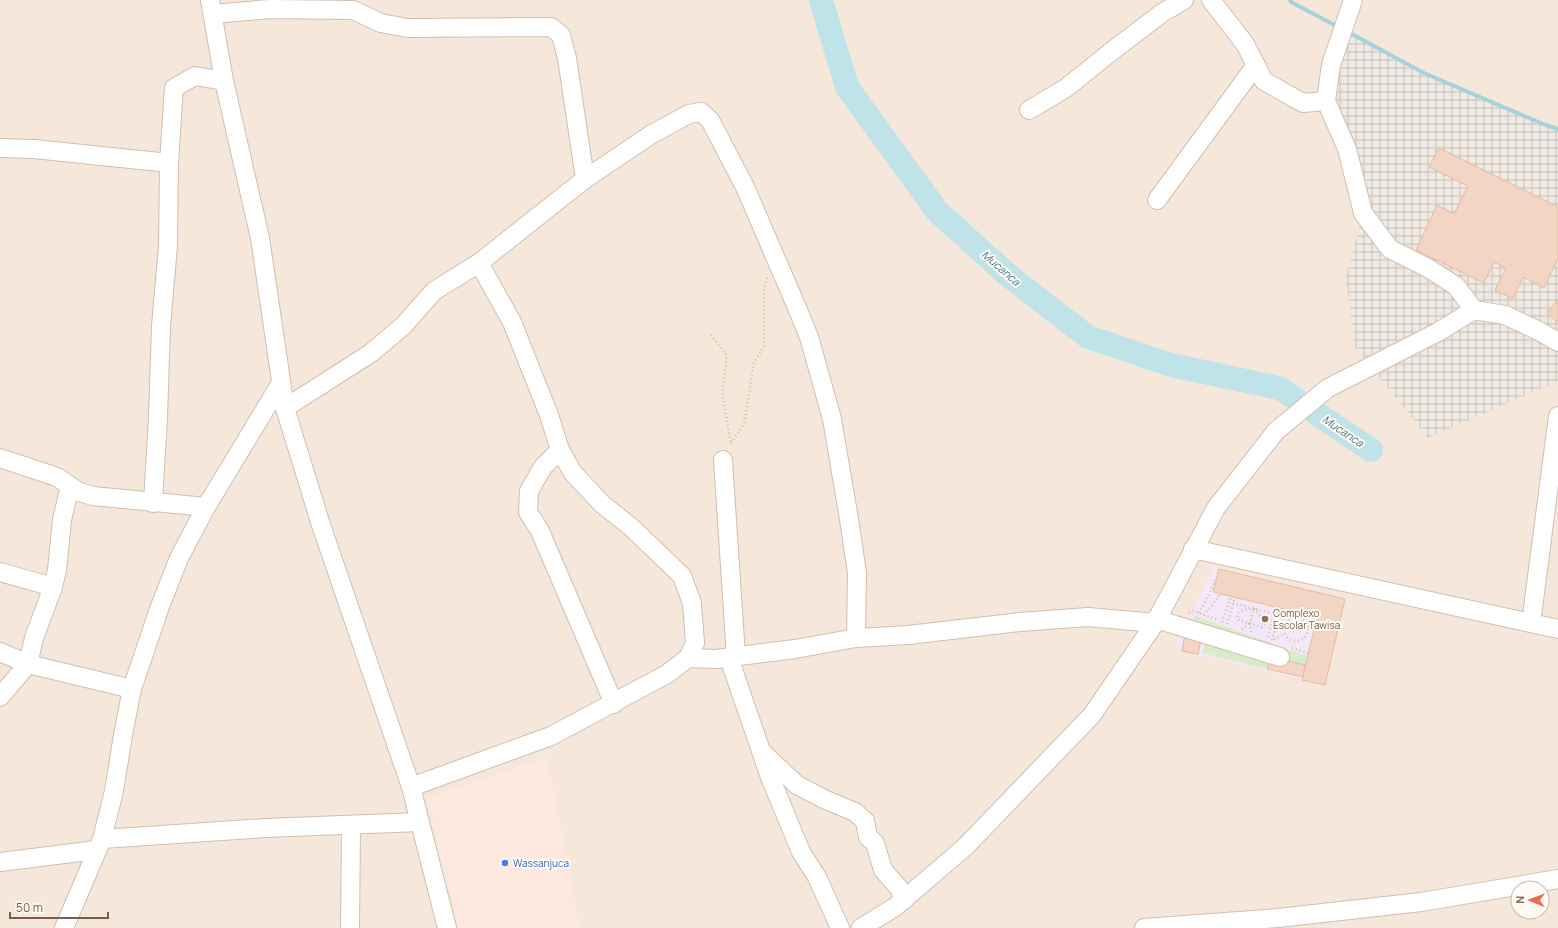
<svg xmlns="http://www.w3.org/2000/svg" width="1558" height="928" viewBox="0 0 1558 928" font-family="Manrope,sans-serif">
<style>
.residential{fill:#f5e8da;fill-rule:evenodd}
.commercial{fill:#fde8e0}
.industrial{fill:url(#industrial-grid)}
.education{fill:#f3e8fa}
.garden{fill:#d8ecc9}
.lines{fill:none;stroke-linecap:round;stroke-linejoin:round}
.stream{stroke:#a5d3da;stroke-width:4}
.river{stroke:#bfe3e8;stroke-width:24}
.building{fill:#f3d5c3;stroke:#e6bba3}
.minor-casing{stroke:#d1beb0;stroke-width:20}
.path{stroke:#d9b8a5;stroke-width:2.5;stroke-dasharray:1 3;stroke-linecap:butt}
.minor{stroke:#fff;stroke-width:18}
.education-dot{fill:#8d6e63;stroke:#fffaf3;stroke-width:1.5}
.shop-dot{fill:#3f7fe0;stroke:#fffaf3;stroke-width:1.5}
.labels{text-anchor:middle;stroke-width:4;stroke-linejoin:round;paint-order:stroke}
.education-label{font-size:10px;fill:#785e54;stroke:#fffaf3;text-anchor:start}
.shop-label{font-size:10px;fill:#366cbe;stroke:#fffaf3;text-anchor:start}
.water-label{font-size:11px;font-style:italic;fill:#437c86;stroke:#fffaf3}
</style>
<defs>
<pattern id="industrial-grid" width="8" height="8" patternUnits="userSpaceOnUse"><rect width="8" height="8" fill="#efe9e4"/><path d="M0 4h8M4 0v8" fill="none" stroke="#c7c0bb"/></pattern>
</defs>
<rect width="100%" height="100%" fill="#fdf6ec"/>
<path class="residential" d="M0 0H1558V928H0ZM1518 888H1542V912H1518Z"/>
<polygon class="commercial" points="547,757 580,928 458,928 428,798"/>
<polygon class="industrial" points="1343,29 1424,73 1543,124 1558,129 1558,381 1428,438 1355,347 1346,278 1363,213 1326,101"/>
<polygon class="education" points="1214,568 1345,599 1325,685 1174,649"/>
<g class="garden">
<polygon points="1196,616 1307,656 1305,665 1285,661 1191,624"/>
<polygon points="1206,641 1270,657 1267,669 1202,653"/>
</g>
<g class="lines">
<g class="stream">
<polyline points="1290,0 1291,2 1338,27"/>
<polyline points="1348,32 1424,73 1543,124 1558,129"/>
</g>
<g class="river">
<polyline points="821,0 847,87 937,211 1009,276 1088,337 1171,365 1279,388 1296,399"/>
<polyline points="1316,413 1371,450"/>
</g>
</g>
<g class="building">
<polygon points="1439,148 1558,207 1558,258 1544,288 1523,277 1513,299 1495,290 1506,268 1494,262 1484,283 1416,250 1437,205 1454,214 1468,186 1429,167"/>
<polygon points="1558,299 1558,322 1547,314"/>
<polygon points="1219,569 1345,599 1325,685 1302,680 1317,617 1213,592"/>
<polygon points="1185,635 1201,639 1198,654 1182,651"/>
<polygon points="1185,635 1201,639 1198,654 1182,651"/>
<polygon points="1270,657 1305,665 1303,677 1267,669"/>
</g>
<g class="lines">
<defs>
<g id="minor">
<polyline points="210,0 224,81 260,238 285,408 321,525 411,787 447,928"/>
<polyline points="1211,0 1245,44 1264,81 1303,103 1326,101"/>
<polyline points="1353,0 1331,65 1326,101 1347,149 1363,213 1390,249 1428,268 1456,286 1474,310"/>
<polyline points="213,14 270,9 353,10 381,23 407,28 551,27 561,35 567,58 585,179"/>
<polyline points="1029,110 1066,88 1112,51 1162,13 1184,0"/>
<polyline points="0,148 34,149 169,163"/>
<polyline points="1157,200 1256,65"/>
<polyline points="479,263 512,322 549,415 560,450 573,473 602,504 631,527 682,576 692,603 695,643 688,658"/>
<polyline points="285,408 371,353 403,326 434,291 479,263 585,179 652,134 689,114 701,112 710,120 745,187 798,310 809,337 832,419 849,519 857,573 856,638"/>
<polyline points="560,450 543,467 529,491 528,512 540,531 614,704"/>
<polyline points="0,458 57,477 79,492 93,496 206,507"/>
<polyline points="723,460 736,657"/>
<polyline points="153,503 158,417 161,326 168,246 169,163 174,88 195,76 224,81"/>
<polyline points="1193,549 1558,629"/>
<polyline points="0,572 53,587"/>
<polyline points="1156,619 1280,657"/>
<polyline points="1531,623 1558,416"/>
<polyline points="0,652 28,664 132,689"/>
<polyline points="729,658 770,777 801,852 817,877 840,928"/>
<polyline points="0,697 28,664 34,638 53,587 57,570 62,520 70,486"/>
<polyline points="764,754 797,785 826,800 855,812 865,821 868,837 875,843 883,870 899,888 904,900"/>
<polyline points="411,787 551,736 667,674 688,658 716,659 795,649 856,638 908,635 1020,622 1088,617 1155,623"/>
<polyline points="102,839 265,828 420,822"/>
<polyline points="0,862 96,850"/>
<polyline points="64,928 102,839 114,791 123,735 132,689 159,609 179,558 206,507 281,383"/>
<polyline points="350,928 351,826"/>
<polyline points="861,928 895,907 965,847 1092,715 1155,623 1216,508 1276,431 1328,388 1438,332 1474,310 1505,315 1539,331 1558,342"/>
<polyline points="1144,928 1278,918 1421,902 1558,879"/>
</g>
</defs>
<use href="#minor" class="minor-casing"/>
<g class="path">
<polyline points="711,335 727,356 722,392 731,443"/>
<polyline points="731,443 744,424 754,363 764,346 764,291 767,277"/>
<polyline points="1233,603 1274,614"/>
<polygon points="1254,609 1266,622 1262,627 1239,620 1237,617 1238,613 1244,610"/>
<polyline points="1189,613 1193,611 1218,620"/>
<polyline points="1199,613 1216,580"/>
<polyline points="1204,615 1221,594"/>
<circle cx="1296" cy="629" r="12"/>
<polyline points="1222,622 1231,596"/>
<polyline points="1307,623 1317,617"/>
<polyline points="1227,624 1235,597"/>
<polyline points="1242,629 1250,623"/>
<polyline points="1251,632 1250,623 1254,609"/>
<polyline points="1268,637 1276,607"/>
<polyline points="1274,639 1285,634"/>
<polyline points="1272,640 1281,608"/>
<polyline points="1292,648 1308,653"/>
</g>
<use href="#minor" class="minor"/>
</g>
<circle class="education-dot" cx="1265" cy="619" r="4"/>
<circle class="shop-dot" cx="505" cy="863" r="4"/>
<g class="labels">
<g class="education-label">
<text x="1273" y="617">Complexo<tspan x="1273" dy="12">Escolar Tawisa</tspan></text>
</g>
<g class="shop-label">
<text x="513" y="867">Wassanjuca</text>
</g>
<g class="water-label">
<text transform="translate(1001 268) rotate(41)" y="4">Mucanca</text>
<text transform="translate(1343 431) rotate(34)" y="4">Mucanca</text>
</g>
</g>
<g transform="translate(1530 900) rotate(271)"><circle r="19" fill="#fffaf3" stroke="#cabbb1"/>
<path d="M0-3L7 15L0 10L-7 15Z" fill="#e76f51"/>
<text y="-6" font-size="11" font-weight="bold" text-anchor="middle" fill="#7a5c4d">N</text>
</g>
<path d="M10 912v6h98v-6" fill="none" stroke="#7a5c4d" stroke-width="2"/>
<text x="16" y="912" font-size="12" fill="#7a5c4d" stroke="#fffaf3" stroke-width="3" paint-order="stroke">50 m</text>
</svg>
